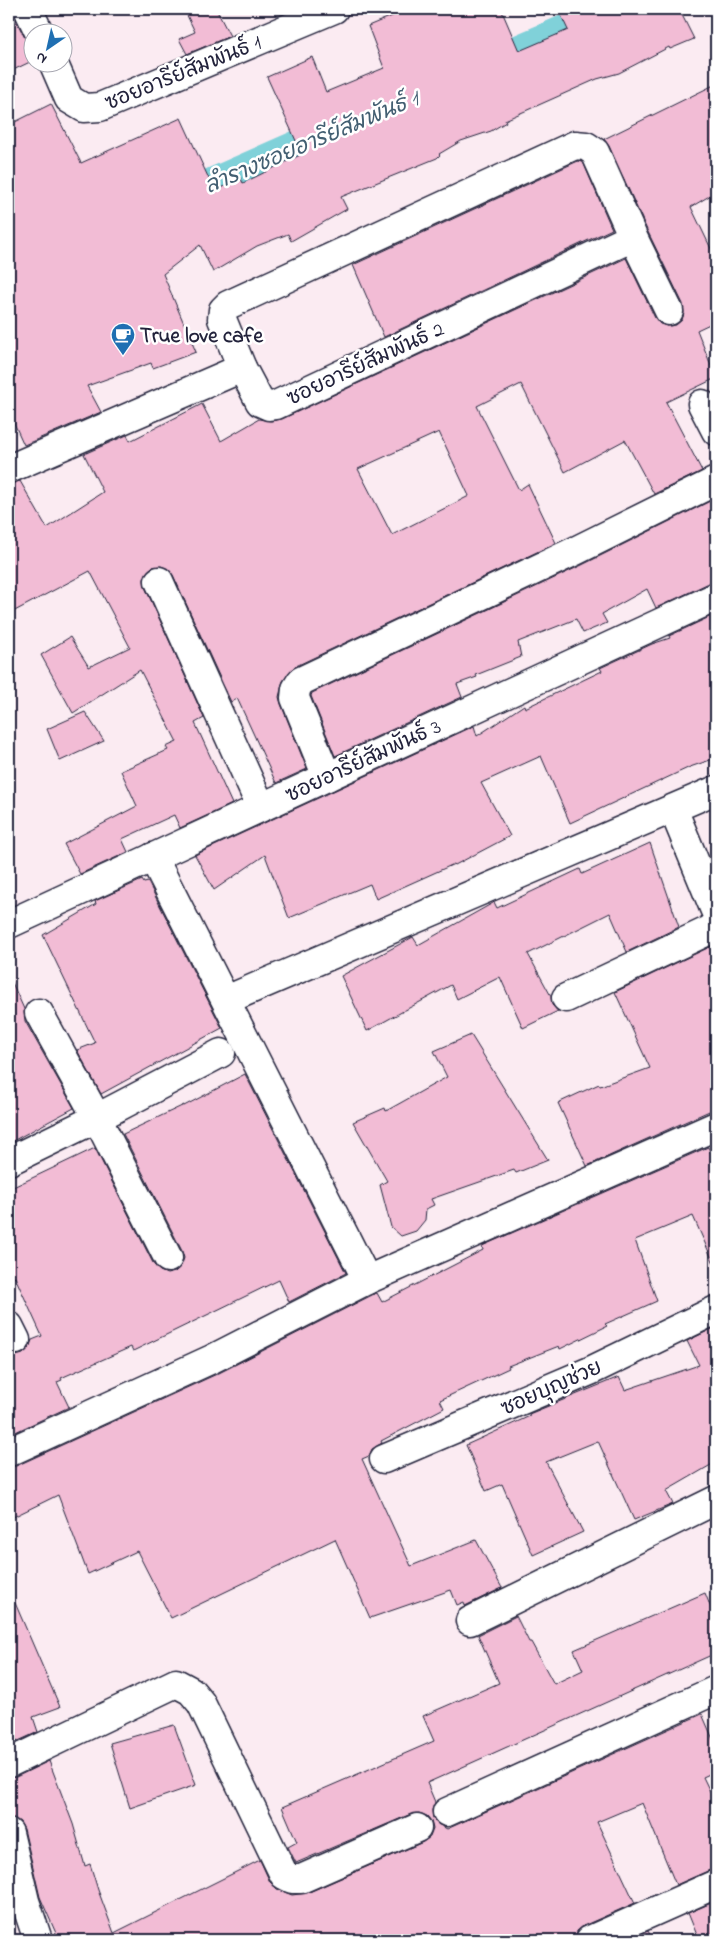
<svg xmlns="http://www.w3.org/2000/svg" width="725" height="1949" viewBox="0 0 725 1949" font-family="'Indie Flower','Playpen Sans Thai',sans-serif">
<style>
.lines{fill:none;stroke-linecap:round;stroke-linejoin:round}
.canal{stroke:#80d1d9;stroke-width:32}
.building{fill:#f2bcd5;stroke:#22223b;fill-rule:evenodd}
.minor-casing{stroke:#22223b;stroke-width:31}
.minor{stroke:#fff;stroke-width:28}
.labels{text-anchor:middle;stroke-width:5;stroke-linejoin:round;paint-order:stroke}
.street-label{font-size:21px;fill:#22223b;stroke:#fff}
.poi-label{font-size:21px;font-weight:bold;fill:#22223b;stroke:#fff;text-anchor:start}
.water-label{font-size:22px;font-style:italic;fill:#435f72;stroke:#fff}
</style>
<rect width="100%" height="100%" fill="#fbebf2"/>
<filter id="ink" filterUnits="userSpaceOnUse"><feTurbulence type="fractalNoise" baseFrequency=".02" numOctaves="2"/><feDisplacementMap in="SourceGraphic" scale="10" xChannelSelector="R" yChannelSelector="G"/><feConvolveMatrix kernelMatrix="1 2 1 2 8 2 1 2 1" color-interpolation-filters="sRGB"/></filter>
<g filter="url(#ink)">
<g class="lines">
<g class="canal">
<polyline points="478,68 616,9"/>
<polyline points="171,202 339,128"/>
</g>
</g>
<g class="building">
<polygon points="9,9 13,9 14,16 32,52 32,61 9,72"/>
<polygon points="184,9 216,9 230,36 187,54 179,39 195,32"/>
<polygon points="409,9 501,9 519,51 568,30 558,9 679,9 694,39 670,49 669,47 619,73 597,79 505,120 506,122 491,131 461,141 439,154 440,155 437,158 341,197 347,209 291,241 288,234 257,246 213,272 200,245 163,274 196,352 153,368 151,363 87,386 101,412 24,445 9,412 9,125 51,104 81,163 181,118 215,192 240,177 243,183 302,154 267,77 312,57 326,92 384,68 368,26"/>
<path d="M716 84V192L691 207 716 259V321L697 330 716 378 666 402 702 471 654 494 625 440 565 472 521 384 477 406 519 490 528 484 556 543 294 667 283 681 279 697 281 704 307 769 276 783 237 698 231 702 173 575 168 569 161 566 152 567 147 572 144 579 145 587 204 718 195 723 232 804 180 828 174 815 122 839 128 852 80 874 64 844 137 806 121 771 168 750 166 747 177 742 140 670 73 713 41 655 70 637 89 667 130 647 90 571 9 614V484L20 481 47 528 103 492 84 454 127 435 130 441 202 404 221 441 259 419 271 421 282 419 626 258 655 318 660 324 667 326 676 325 682 320 684 313 683 304 647 230 609 146 604 139ZM439 432 469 496 392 535 358 469Z"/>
<polygon points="578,161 583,162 612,229 384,337 353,265"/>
<polygon points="716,498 716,582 709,583 656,608 647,589 602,614 607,623 583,633 576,619 518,642 521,657 476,675 477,677 457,684 462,697 335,756 311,696 312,693 582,565"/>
<polygon points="716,614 716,758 690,767 570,823 541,756 481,783 510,836 455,865 454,864 376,899 370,884 289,918 265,855 214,890 195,855 474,726 477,736 524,705 525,708 602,671 600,668 652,644 670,638 669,636"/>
<polygon points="85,712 104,741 60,761 47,729"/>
<polygon points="650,843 679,927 627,952 610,913 528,954 551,996 552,1005 558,1011 523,1028 500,977 457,999 451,985 367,1031 341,976 413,937 418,945 493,903 494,902 497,908 580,869 582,874"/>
<polygon points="142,880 144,883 148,882 222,1028 101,1094 77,1050 95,1043 43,935 96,904 95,901"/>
<polygon points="716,944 716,1108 587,1166 558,1103 599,1084 600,1086 650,1068 615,992"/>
<polygon points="9,976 24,1009 25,1021 74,1108 9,1143"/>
<polygon points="471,1035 548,1160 516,1173 514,1170 431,1199 434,1205 426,1209 425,1220 416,1231 401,1236 391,1227 380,1185 387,1181 353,1122 385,1108 386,1111 447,1077 434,1051"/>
<polygon points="245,1074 346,1273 289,1302 279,1280 133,1351 131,1347 61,1378 62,1380 57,1382 69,1407 9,1435 9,1354 16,1356 23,1354 29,1348 32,1340 42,1336 15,1277 9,1280 9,1189 95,1148 154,1265 160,1271 167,1274 175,1272 181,1266 184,1258 182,1251 123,1134 184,1105 184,1106"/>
<polygon points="708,1147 716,1162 716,1268 693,1216 635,1240 657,1301 605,1324 607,1326 560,1349 559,1346 508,1366 509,1368 440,1400 444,1408 381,1441 382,1443 372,1449 369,1456 362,1459 411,1566 476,1540 502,1588 465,1606 464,1602 457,1605 451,1590 370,1618 335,1539 171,1618 137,1551 88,1574 58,1495 9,1519 9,1467 16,1466 219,1373 374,1294 377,1293 382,1302 483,1250 482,1246"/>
<polygon points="716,1327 716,1462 666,1491 673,1504 634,1520 598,1441 546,1462 583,1532 533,1555 502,1484 486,1491 466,1445 530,1416 529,1414 619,1377 625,1390 699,1365 687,1341"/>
<polygon points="9,1589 60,1707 33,1717 38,1732 16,1742 9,1727"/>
<polygon points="705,1593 716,1620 716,1653 427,1783 435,1802 432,1810 433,1818 438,1824 447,1829 702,1714 716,1746 716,1771 703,1777 716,1804 716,1869 710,1870 676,1885 642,1803 597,1822 635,1903 583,1926 577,1931 575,1940 59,1940 40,1897 24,1829 20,1822 14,1818 9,1818 9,1778 16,1777 49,1761 73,1824 85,1866 90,1864 98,1890 114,1933 260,1860 270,1882 277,1889 292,1895 307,1893 423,1842 430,1837 433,1829 431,1821 427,1816 419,1813 411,1814 296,1863 288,1847 297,1842 282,1807 434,1741 423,1716 499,1683 478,1635 516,1616 529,1642 531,1642 554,1684 583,1670 574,1650"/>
<polygon points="174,1725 196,1785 130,1808 110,1743"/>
<polygon points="716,1901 716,1940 699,1940 688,1913"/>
<polygon points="648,1931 653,1940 628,1940"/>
</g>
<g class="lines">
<defs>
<g id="minor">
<polyline points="28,9 39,32"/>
<polyline points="53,62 69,99 84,108 100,107 334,9"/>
<polyline points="633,237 595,152 586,146 575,145 228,305 223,310 222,319 242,368 260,402 269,406 276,405 633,237 669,311"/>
<polyline points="702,404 716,431"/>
<polyline points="9,469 242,368"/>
<polyline points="159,581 261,807"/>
<polyline points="327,777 295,698 296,689 301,681 575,551 716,481"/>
<polyline points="673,809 716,913"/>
<polyline points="153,857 367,1280"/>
<polyline points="9,924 716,597"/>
<polyline points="566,998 716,927"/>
<polyline points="226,1000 716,790"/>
<polyline points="39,1013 97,1118 168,1258"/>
<polyline points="9,1161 97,1118 221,1053"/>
<polyline points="9,1326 16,1340"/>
<polyline points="9,1452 212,1359 367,1280 716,1126"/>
<polyline points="384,1459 590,1371 716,1310"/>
<polyline points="470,1621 716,1500"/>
<polyline points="9,1763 176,1683 191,1691 201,1703 284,1875 292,1879 301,1879 417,1828"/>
<polyline points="447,1812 716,1690"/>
<polyline points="9,1833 25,1901 38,1940"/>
<polyline points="590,1940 716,1884"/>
</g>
</defs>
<use href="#minor" class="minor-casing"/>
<use href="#minor" class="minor"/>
</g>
</g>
<defs>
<symbol id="cafe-pin" viewBox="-11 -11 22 30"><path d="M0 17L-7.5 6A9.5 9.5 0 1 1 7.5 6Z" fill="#1f6fb2" stroke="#fff"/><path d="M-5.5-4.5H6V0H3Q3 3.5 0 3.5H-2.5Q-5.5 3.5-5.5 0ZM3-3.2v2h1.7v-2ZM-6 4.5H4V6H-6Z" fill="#fff"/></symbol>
</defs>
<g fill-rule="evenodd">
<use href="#cafe-pin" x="109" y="321" width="28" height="38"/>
</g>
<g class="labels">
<g class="street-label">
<text transform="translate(183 72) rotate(-22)" y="7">ซอยอารีย์สัมพันธ์ 1</text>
<text transform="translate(365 363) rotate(-25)" y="7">ซอยอารีย์สัมพันธ์ 2</text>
<text transform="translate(363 760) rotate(-25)" y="7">ซอยอารีย์สัมพันธ์ 3</text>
<text transform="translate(551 1387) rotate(-24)" y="7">ซอยบุญช่วย</text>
</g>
<g class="poi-label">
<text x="140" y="342">True love cafe</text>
</g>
<g class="water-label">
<text transform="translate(311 141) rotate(-23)" y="8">ลำรางซอยอารีย์สัมพันธ์ 1</text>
</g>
</g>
<rect width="725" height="1949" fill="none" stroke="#fff" stroke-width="30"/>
<rect x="15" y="15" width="695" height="1919" fill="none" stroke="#22223b" stroke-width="2" filter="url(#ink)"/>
<g transform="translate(48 48) rotate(214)"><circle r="24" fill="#ffffff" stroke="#a7a7b1"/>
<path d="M0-4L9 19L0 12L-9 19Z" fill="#1f6fb2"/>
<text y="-8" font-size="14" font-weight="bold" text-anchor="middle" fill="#22223b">N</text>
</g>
</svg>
